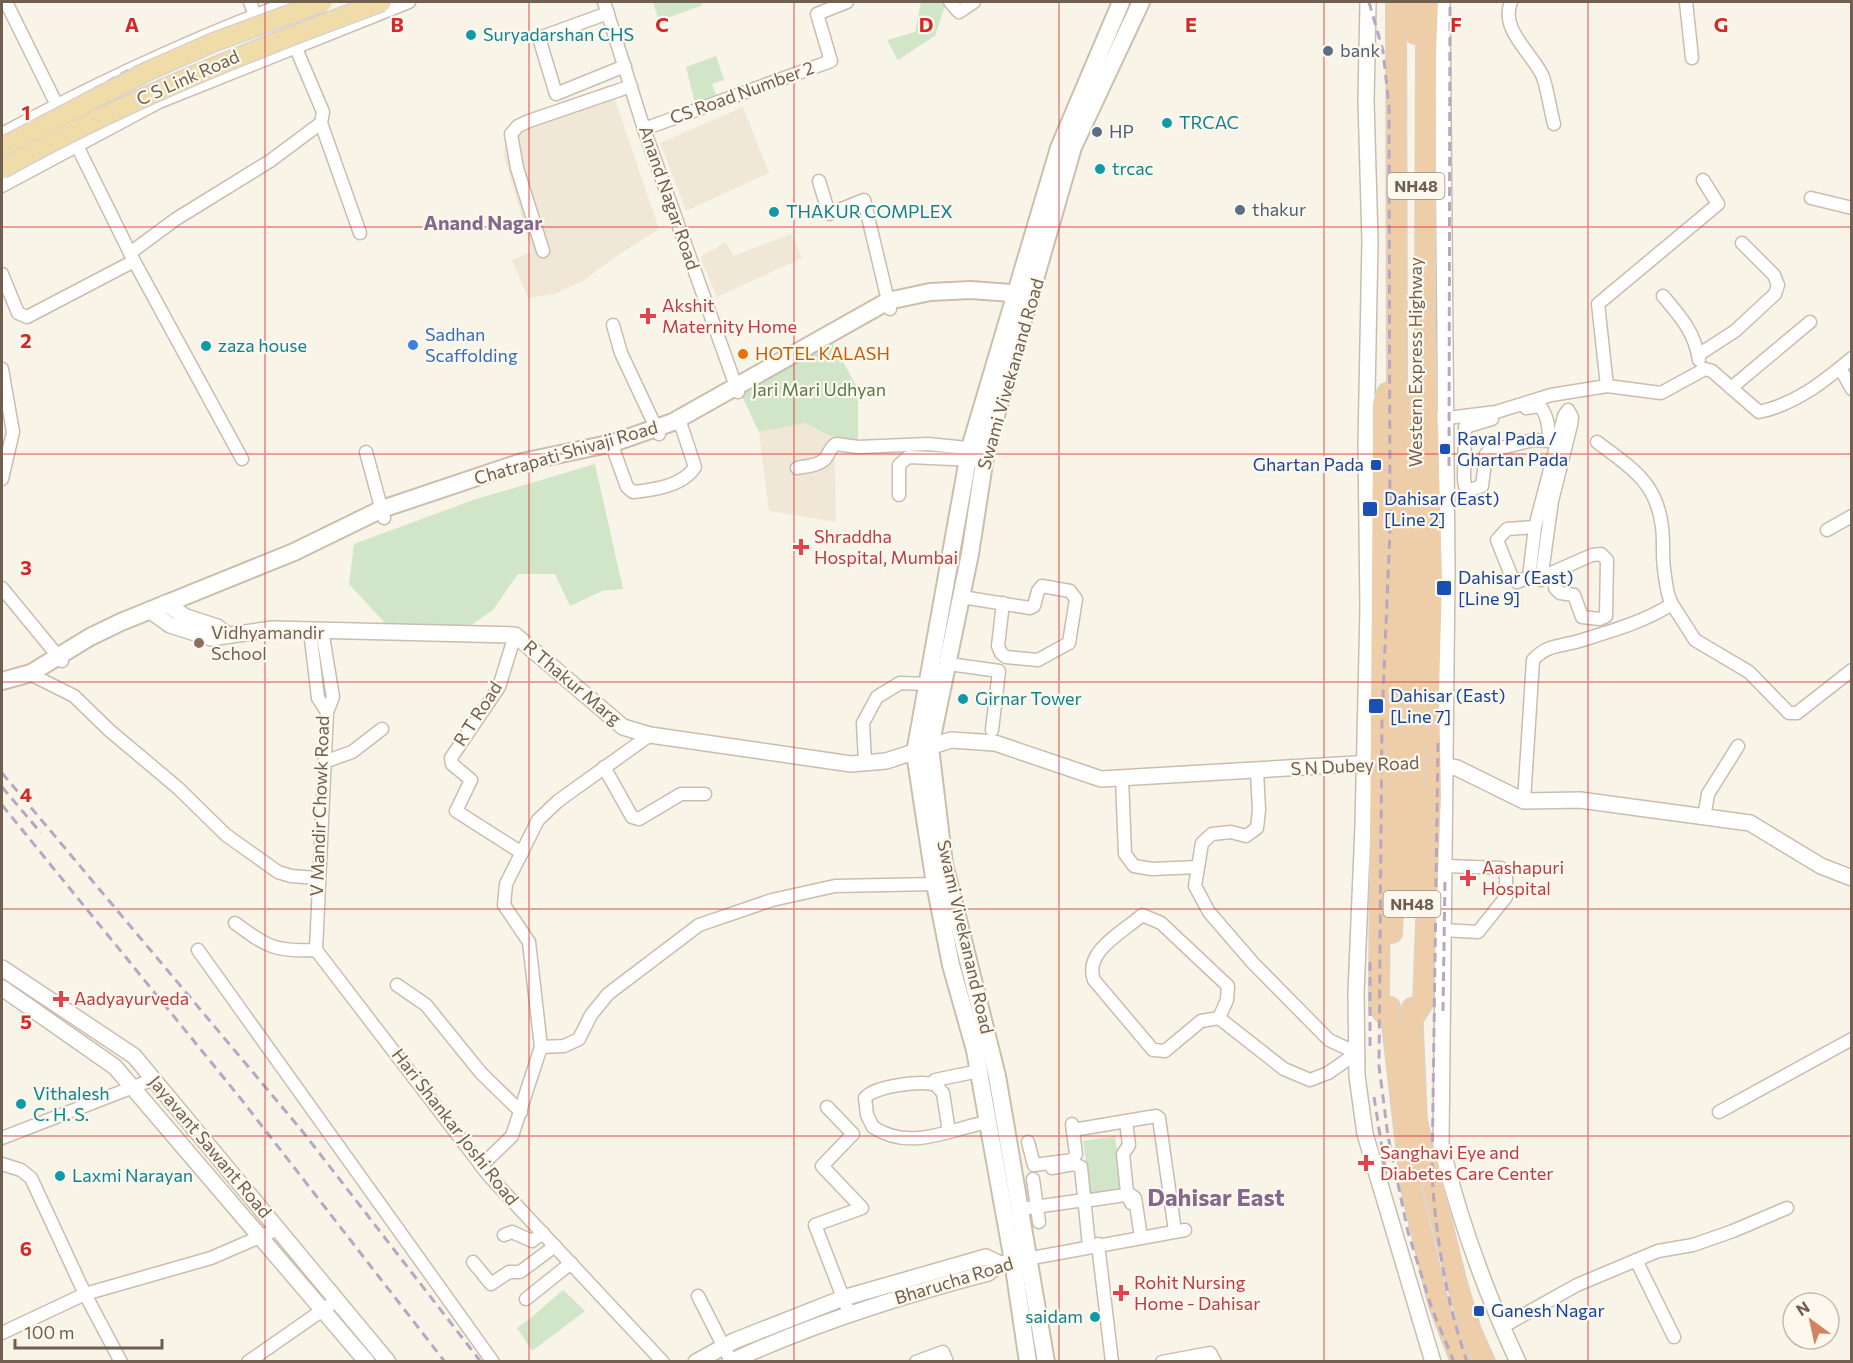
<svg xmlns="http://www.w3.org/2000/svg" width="1853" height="1363" viewBox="0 0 1853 1363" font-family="Commissioner,sans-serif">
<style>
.residential{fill:#f0e7d7}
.green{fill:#d1e5c8}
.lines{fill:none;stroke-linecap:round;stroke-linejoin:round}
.minor-casing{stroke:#cabdaf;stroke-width:15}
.tertiary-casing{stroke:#cabdaf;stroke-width:18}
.secondary-casing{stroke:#ccbead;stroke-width:20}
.trunk-casing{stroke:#d7d2ce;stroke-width:22}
.minor{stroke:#fff;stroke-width:12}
.tertiary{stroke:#fff;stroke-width:15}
.secondary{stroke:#fff;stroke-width:16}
.trunk{stroke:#eecea8;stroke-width:20}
.rail{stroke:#b8a7c2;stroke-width:3;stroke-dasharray:9 6;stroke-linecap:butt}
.primary-bridge-casing{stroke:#d7d2ce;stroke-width:21;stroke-linecap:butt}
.trunk-bridge-casing{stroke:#d7d2ce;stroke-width:22;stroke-linecap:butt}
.primary-bridge{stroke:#f0dca9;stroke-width:18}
.trunk-bridge{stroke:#eecea8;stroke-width:20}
.grid{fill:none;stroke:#d62828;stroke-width:1.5;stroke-opacity:0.55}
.culture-dot{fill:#0f9aa8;stroke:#fdf8ee;stroke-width:2}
.service-dot{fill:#5c6f8a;stroke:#fdf8ee;stroke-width:2}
.health-dot{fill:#e0444e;stroke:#fdf8ee;stroke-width:2}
.shop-dot{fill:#3f7fe0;stroke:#fdf8ee;stroke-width:2}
.food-dot{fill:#e8710a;stroke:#fdf8ee;stroke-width:2}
.transit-dot{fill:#1a4fb4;stroke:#fdf8ee;stroke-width:2}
.education-dot{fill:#8d6e63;stroke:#fdf8ee;stroke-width:2}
.labels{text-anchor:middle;stroke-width:4.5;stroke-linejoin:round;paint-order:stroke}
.shield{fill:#fdf8ee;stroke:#9a8c7f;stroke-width:1.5}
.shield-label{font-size:16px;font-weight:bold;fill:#705e4f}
.culture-label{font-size:18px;fill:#0d838f;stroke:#fdf8ee;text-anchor:start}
.service-label{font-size:18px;fill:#4e5e75;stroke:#fdf8ee;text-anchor:start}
.street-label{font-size:18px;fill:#705e4f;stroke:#fdf8ee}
.health-label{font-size:18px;fill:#be3a42;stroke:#fdf8ee;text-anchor:start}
.shop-label{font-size:18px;fill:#366cbe;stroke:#fdf8ee;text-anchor:start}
.food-label{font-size:18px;fill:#c56008;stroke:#fdf8ee;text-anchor:start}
.park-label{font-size:18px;fill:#557a4c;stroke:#fdf8ee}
.transit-label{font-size:18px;fill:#164399;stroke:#fdf8ee;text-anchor:start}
.education-label{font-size:18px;fill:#785e54;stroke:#fdf8ee;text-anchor:start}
.neighbourhood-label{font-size:20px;font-weight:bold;fill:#83678c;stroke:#fdf8ee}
.district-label{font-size:24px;font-weight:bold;fill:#83678c;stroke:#fdf8ee}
.grid-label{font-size:20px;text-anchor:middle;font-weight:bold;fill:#d62828;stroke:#fdf8ee;stroke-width:4.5;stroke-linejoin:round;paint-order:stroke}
</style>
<rect width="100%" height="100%" fill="#f9f4e8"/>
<g class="residential">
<polygon points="610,85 659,229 615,257 583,281 555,294 528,298 512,260 532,252 504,156 506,135 520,116"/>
<polygon points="743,107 769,173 686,211 660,143"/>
<polygon points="791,234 802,258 717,297 700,257 726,242 733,256"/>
<polygon points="805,423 831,436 865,443 948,448 835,452 836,522 769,511 759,432"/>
</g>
<g class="green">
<polygon points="653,2 701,2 703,5 659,21"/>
<polygon points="921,2 946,3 935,36 898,60 887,40 915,32"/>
<polygon points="716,56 724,80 712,84 717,97 696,107 686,67"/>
<polygon points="832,342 858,389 858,440 831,436 805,423 759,432 741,394"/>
<polygon points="595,464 623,589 602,591 570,606 555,574 518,574 493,610 467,628 385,623 349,584 354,544 473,500"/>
<polygon points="1115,1136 1122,1189 1091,1193 1083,1141"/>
<path d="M563 1290 585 1311 532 1351 517 1328C534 1317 547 1303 563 1290Z"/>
</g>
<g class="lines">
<defs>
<g id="minor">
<polyline points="6,2 134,261 242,459"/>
<polyline points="250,2 255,15"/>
<polyline points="604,2 644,129 738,392"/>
<polyline points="950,2 959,12 974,2"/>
<path d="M1511 2C1499 30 1535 56 1543 77 1548 92 1550 109 1554 124"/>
<polyline points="1686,2 1692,58"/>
<polyline points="608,13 539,38 556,94 625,66"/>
<polyline points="321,123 360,233"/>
<polyline points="644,129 831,61 817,14 847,2"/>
<path d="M2 134C95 84 191 39 290 2"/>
<polyline points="819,181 829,214 864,200 890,309"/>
<polyline points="2,186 159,102 409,2"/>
<polyline points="1811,198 1852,208"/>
<polyline points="543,251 517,168 511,134 518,126 529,121 631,86"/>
<polyline points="130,253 176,219 270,161 321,123 323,112 295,46"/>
<polyline points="2,274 18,313 27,317 134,261"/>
<path d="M1663 296C1681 317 1695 333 1699 360"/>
<polyline points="613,325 621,353 659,434"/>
<polyline points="1698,355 1735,331 1775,294 1778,285 1774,275 1742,243"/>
<polyline points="1840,368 1852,389"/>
<polyline points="2,369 13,432 2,479"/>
<polyline points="1607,386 1598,304 1718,204 1703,180"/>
<polyline points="1731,388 1810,322"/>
<path d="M1526 408 1540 406C1547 415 1550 429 1548 440"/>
<path d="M1439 419 1496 412 1551 395 1607 386 1661 393 1705 369 1712 371 1759 412C1796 404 1823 382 1852 358"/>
<polyline points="1492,419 1465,427 1464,479 1465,486 1470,490 1482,486 1486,454 1489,451 1533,440 1563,442"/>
<path d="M1597 442C1630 467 1657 482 1662 527 1664 541 1662 555 1664 569 1666 581 1666 594 1672 604"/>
<path d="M614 451 627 487 633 492C653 490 683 486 695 467L679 419"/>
<polyline points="366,452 384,518"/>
<path d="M797 468C806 466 818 466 825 459 830 453 829 448 836 444L858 447 928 444 977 449"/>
<polyline points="899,495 899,465 908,457 976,460"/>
<polyline points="1535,527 1507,529 1497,540 1511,575 1517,582 1529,577 1535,527 1564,416 1568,410 1572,417 1571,425 1552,501 1541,580"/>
<polyline points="1827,530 1852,516"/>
<polyline points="1542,577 1592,555 1601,554 1607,560 1606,616 1600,619 1582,617 1574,595 1560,593 1555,588 1555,572"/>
<polyline points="2,588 62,661"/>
<polyline points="962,597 1030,608 1034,606 1038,591 1042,586 1070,591 1076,599 1069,643 1038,660 1006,657 1001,653 998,646 1003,603"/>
<polyline points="310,630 318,698 327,712 316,950"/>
<polyline points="322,630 333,697 327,712"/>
<polyline points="515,635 499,687 451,758 452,764 471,780 456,811 522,853"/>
<polyline points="949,664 999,671 992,730"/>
<polyline points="30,674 74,696 109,730 178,788 226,835 278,872 291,876 317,878"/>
<polyline points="324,762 352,752 382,729"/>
<polyline points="865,762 863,723 877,697 900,683 928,684"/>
<polyline points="604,767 632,817 639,819 681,794 705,794"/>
<polyline points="1257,771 1259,810 1257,828 1246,836 1231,832 1212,834 1202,843 1195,886 1209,912 1253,963 1329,1040 1357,1053"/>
<polyline points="1122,778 1125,854 1134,866 1152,869 1198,867"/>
<path d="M1524 801 1533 660C1548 644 1559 647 1579 641 1611 631 1644 622 1672 604L1695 640 1749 672 1789 713H1797L1852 670"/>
<polyline points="1704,818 1708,794 1738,746"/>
<path d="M235 923C267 947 276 952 316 950"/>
<polyline points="1442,930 1478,932 1506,897 1506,874 1501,868 1445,866"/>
<polyline points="198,950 493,1362"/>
<polyline points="316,950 490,1177 663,1362"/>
<polyline points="397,985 426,1005 481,1073 521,1112"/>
<path d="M1219 1018 1227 1000 1228 986 1161 923 1142 915C1125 931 1083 951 1094 980L1153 1050 1165 1051 1201 1021 1219 1018 1284 1069 1310 1080 1328 1073 1357 1053"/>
<polyline points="541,1047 529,942 504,905 506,884 538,820 558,801 650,735"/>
<polyline points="935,1080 979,1071"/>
<polyline points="827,1107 853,1134 822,1166 862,1208 815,1225 849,1313"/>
<polyline points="1719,1112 1852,1039"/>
<polyline points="1126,1122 1129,1145 1123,1154 1127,1192 1135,1198 1141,1237"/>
<polyline points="1073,1130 1156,1116 1159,1118 1175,1231"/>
<path d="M949 1132 943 1093 936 1085C922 1080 874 1086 865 1098L867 1115 873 1127C911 1152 949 1129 988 1122"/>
<polyline points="2,1138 154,1079"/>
<polyline points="1028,1142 1034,1165 1073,1160 1076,1154 1072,1124"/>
<polyline points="2,1164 21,1170 31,1178 85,1294 211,1258 278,1229"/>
<polyline points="481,1166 512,1136 541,1047 564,1046 579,1039 591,1015 608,994 699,925 772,900 835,886 935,884"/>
<polyline points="1052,1168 1074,1164 1081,1167 1089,1246"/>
<polyline points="1033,1179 1039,1222"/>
<polyline points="1091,1200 1125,1195 1128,1196 1131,1203"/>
<polyline points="1021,1209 1084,1200"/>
<polyline points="504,1235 512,1232 532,1241 543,1233"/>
<polyline points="1098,1244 1112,1362"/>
<polyline points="1021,1260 1185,1230"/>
<polyline points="1636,1260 1674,1337"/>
<polyline points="473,1262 491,1284 509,1272 520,1272 555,1246"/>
<polyline points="698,1296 731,1361"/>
<polyline points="526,1299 571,1263"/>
<polyline points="1502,1327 1577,1285 1658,1251 1693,1245 1733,1231 1787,1208"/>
<polyline points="2,1333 85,1294 121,1362"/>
<polyline points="248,1362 337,1300"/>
<polyline points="916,1362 943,1352 947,1362"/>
<polyline points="1162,1362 1210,1353 1215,1362"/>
</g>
<g id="tertiary">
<polyline points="1368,2 1366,101 1370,241 1366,445 1368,609 1363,826 1356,993 1357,1076 1365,1134 1433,1362"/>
<path d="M1442 2 1447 570 1441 1144C1459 1219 1485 1291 1518 1362"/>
<polyline points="165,603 186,617 217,627 226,634"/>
<polyline points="149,610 170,625 211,638 272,629 515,635 623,727 650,735 851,764 886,761 951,740 995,743 1101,779 1390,762"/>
<polyline points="1420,762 1457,768 1524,801 1580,800 1750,823 1821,866 1852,878"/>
<polyline points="2,968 134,1056 388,1362"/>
<polyline points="2,988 115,1067 367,1362"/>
<polyline points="696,1362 734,1341 843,1298 986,1257 1000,1264"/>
<path d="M730 1362C814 1323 900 1296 988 1273L1000 1264 1009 1262"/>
</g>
<g id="secondary">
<polyline points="2,681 31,673 90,637 121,622 294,552 382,509 522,462 613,443 673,422 888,301 930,292 971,290 1026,294"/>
<polyline points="1028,1362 1013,1261 975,1050 951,965 935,884 915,753 970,448 1059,148 1121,2"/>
<polyline points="1046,1362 997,1076 944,864 930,747 970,554 986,450 1073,147 1141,2"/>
</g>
<g id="trunk">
<polyline points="1396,2 1398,742"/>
<polyline points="1414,2 1415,34"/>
<polyline points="1387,393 1383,404 1383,436 1379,1001 1379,1008 1390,1020"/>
<polyline points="1416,742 1416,403"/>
<polyline points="1412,907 1415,788"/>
<polyline points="1392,933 1399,788"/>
<polyline points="1390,1007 1411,1189 1438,1302 1461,1362"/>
<polyline points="1412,1008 1417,1121 1456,1280 1471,1331 1485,1362"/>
<polyline points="1412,1020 1423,1003 1431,795 1429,694 1432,578 1425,326 1426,52 1428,2"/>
</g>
</defs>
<use href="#minor" class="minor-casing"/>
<use href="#tertiary" class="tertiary-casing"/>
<use href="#secondary" class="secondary-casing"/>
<use href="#trunk" class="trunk-casing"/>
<use href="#minor" class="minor"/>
<use href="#tertiary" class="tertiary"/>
<use href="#secondary" class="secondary"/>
<use href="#trunk" class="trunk"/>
<g class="rail">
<polyline points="1369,2 1383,51 1389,106 1390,530 1382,718 1379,1066 1388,1136 1408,1232 1432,1309 1454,1362"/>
<polyline points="2,139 129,70 190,44 311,2"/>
<polyline points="1449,466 1450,2"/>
<path d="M1438 743 1432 1175C1436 1238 1446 1301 1467 1362"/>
<polyline points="2,773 303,1132 481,1362"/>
<polyline points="2,787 41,833"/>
<polyline points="2,805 241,1099 445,1362"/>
<polyline points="1443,1011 1445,879"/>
<polyline points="1370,1046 1370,959"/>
<polyline points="1374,1097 1386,1174"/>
</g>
<defs>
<g id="primary-bridge">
<polyline points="2,147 148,71 214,42 323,2"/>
<path d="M2 169C123 101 251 50 382 2"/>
</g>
<g id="trunk-bridge">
<polyline points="1398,742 1399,788"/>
<polyline points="1415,788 1416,742"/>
</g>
</defs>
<use href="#primary-bridge" class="primary-bridge-casing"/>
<use href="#trunk-bridge" class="trunk-bridge-casing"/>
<use href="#primary-bridge" class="primary-bridge"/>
<use href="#trunk-bridge" class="trunk-bridge"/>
</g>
<path class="grid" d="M265 2V1362M529 2V1362M794 2V1362M1059 2V1362M1324 2V1362M1588 2V1362M2 227H1852M2 454H1852M2 682H1852M2 909H1852M2 1136H1852"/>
<g class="culture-dot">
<circle cx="471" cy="35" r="6"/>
<circle cx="1167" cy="123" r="6"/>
<circle cx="1100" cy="169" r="6"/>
<circle cx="774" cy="212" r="6"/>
<circle cx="206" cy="346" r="6"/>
<circle cx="963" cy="699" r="6"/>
<circle cx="21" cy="1104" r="6"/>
<circle cx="60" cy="1176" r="6"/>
<circle cx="1095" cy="1317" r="6"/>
</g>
<g class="service-dot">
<circle cx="1328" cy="51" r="6"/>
<circle cx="1097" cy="132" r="6"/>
<circle cx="1240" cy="210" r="6"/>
</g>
<g class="health-dot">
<path d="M645 307h6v6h6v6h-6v6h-6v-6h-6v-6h6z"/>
<path d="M798 538h6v6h6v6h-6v6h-6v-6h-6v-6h6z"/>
<path d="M1465 869h6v6h6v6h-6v6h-6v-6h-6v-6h6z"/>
<path d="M58 990h6v6h6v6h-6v6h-6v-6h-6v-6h6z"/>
<path d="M1363 1154h6v6h6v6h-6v6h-6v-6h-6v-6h6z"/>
<path d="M1118 1284h6v6h6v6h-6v6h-6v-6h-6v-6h6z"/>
</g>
<circle class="shop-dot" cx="413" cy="345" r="6"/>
<circle class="food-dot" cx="743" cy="354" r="6"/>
<g class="transit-dot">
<rect x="1439" y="443" width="12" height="12" rx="3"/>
<rect x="1370" y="459" width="12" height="12" rx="3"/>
<rect x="1362" y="501" width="16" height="16" rx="3"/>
<rect x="1436" y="580" width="16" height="16" rx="3"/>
<rect x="1368" y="698" width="16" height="16" rx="3"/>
<rect x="1473" y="1305" width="12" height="12" rx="3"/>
</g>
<circle class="education-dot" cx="199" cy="643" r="6"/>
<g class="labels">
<g class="shield">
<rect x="1387.5" y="173" width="57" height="26" rx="4.5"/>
<rect x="1383.5" y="891" width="57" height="26" rx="4.5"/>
</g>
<g class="shield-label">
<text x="1416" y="192">NH48</text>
<text x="1412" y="910">NH48</text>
</g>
<g class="culture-label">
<text x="483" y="41">Suryadarshan CHS</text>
<text x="1179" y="129">TRCAC</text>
<text x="1112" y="175">trcac</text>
<text x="786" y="218">THAKUR COMPLEX</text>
<text x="218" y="352">zaza house</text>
<text x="975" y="705">Girnar Tower</text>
<text x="33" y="1100">Vithalesh<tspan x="33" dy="21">C. H. S.</tspan></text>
<text x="72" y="1182">Laxmi Narayan</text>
<text x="1083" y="1323" text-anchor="end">saidam</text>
</g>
<g class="service-label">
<text x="1340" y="57">bank</text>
<text x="1109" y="138">HP</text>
<text x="1252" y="216">thakur</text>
</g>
<g class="street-label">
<text transform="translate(188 78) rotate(-24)" y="6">C S Link Road</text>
<text transform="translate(742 93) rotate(-20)" y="6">CS Road Number 2</text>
<text transform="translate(669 198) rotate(71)" y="6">Anand Nagar Road</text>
<text transform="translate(1416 362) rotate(-90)" y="6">Western Express Highway</text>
<text transform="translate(1011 374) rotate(-74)" y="6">Swami Vivekanand Road</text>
<text transform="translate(566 453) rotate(-16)" y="6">Chatrapati Shivaji Road</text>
<text transform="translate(572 683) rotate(40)" y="6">R Thakur Marg</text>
<text transform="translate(478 714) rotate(-57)" y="6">R T Road</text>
<text transform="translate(1355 766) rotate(-3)" y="6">S N Dubey Road</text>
<text transform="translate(320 806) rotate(-88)" y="6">V Mandir Chowk Road</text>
<text transform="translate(965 937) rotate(77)" y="6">Swami Vivekanand Road</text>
<text transform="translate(455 1127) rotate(52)" y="6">Hari Shankar Joshi Road</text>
<text transform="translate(210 1147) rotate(50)" y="6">Jayavant Sawant Road</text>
<text transform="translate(954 1281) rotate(-17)" y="6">Bharucha Road</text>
</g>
<g class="health-label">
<text x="662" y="312">Akshit<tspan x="662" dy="21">Maternity Home</tspan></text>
<text x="814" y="543">Shraddha<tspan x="814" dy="21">Hospital, Mumbai</tspan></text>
<text x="1482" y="874">Aashapuri<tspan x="1482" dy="21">Hospital</tspan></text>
<text x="74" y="1005">Aadyayurveda</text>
<text x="1380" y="1159">Sanghavi Eye and<tspan x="1380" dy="21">Diabetes Care Center</tspan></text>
<text x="1134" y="1289">Rohit Nursing<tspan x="1134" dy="21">Home - Dahisar</tspan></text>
</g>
<g class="shop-label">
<text x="425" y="341">Sadhan<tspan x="425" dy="21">Scaffolding</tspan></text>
</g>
<g class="food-label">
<text x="755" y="360">HOTEL KALASH</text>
</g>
<g class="park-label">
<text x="819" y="396">Jari Mari Udhyan</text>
</g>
<g class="transit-label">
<text x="1457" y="445">Raval Pada /<tspan x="1457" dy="21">Ghartan Pada</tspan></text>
<text x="1364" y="471" text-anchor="end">Ghartan Pada</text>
<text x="1384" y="505">Dahisar (East)<tspan x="1384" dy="21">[Line 2]</tspan></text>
<text x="1458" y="584">Dahisar (East)<tspan x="1458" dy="21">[Line 9]</tspan></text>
<text x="1390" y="702">Dahisar (East)<tspan x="1390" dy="21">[Line 7]</tspan></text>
<text x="1491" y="1317">Ganesh Nagar</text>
</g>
<g class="education-label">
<text x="211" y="639">Vidhyamandir<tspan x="211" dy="21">School</tspan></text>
</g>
<g class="neighbourhood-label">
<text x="483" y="230">Anand Nagar</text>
</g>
<g class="district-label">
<text x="1216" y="1206">Dahisar East</text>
</g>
</g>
<g class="grid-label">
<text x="132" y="32">A</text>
<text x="397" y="32">B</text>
<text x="662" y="32">C</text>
<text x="926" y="32">D</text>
<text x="1191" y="32">E</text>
<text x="1456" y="32">F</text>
<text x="1721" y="32">G</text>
<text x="26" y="120">1</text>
<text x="26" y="348">2</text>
<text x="26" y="575">3</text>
<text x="26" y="802">4</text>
<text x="26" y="1029">5</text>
<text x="26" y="1256">6</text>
</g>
<rect width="1853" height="1363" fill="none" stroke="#705e4f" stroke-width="6"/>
<g transform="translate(1811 1321) rotate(327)"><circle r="28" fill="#fdf8ee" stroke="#c5baae" stroke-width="1.5"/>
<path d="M0-4.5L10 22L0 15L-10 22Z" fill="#d3835d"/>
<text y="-9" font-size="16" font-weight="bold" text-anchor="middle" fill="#705e4f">N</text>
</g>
<path d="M15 1339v9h147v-9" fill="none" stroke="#705e4f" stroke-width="3"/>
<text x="24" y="1339" font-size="18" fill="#705e4f" stroke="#fdf8ee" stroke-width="4.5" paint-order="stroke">100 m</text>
</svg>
